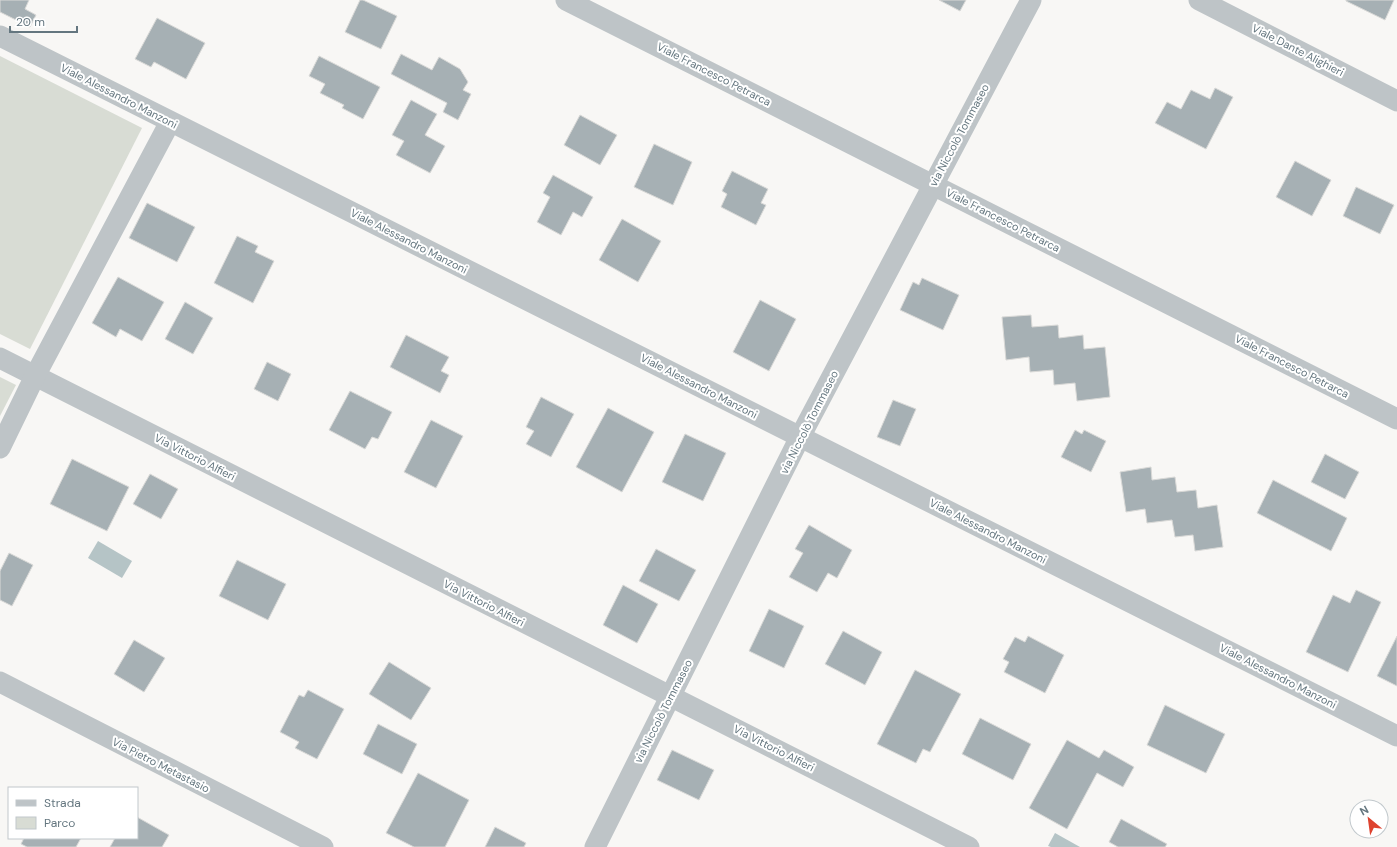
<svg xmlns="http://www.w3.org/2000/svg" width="1397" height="847" viewBox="0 0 1397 847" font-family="'DM Sans',sans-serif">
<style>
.green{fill:#d8dcd4}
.water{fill:#b5c4c6}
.building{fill:#a6b0b4;stroke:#d9d9d7}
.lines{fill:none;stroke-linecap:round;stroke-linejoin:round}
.minor{stroke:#bec4c7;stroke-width:21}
.labels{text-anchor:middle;stroke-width:4;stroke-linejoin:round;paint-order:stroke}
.street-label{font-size:11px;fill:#64767f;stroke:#fff}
</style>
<rect width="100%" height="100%" fill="#f8f7f5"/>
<g class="green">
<polygon points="0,56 142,128 30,349 0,334"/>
<polygon points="0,377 16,385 0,416"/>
</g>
<g class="water">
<polygon points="98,541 132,561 122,578 88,558"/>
<polygon points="1055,833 1080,847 1051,847 1048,846"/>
</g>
<g class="building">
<polygon points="0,0 29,0 25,9 36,15 30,27 0,12"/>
<polygon points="360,0 363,0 397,16 381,49 345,32"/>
<polygon points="939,0 966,0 960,11"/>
<polygon points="1346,0 1394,0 1385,20 1346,1"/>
<polygon points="157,18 205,43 186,79 154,62 151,67 135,59"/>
<polygon points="401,54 432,70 439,57 460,69 468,82 463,90 471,94 458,120 443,112 447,103 391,74"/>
<polygon points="319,56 380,87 363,119 342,108 344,105 320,93 325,84 309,76"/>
<polygon points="1215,88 1233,97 1206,149 1155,123 1167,102 1181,109 1191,90 1210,99"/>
<polygon points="411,100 437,114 425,135 445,146 430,173 396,155 404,141 392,135"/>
<polygon points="580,115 617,135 600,165 564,145"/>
<polygon points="654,144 692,162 673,205 634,187"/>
<polygon points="1295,161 1331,180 1312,216 1276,197"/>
<polygon points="732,171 768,189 761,203 766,205 756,225 721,207 727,194 722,191"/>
<polygon points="553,175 593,197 582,217 573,212 561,235 537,222 550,197 543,193"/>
<polygon points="1356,187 1394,205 1380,234 1343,216"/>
<polygon points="147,203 195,227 177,262 129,238"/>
<polygon points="622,219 661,241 638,282 599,260"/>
<polygon points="237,236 258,246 255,252 274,261 253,303 214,283"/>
<polygon points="118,277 164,302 142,341 120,329 116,337 92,323"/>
<polygon points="922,278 959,295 943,330 900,310 913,282 919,285"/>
<polygon points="760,300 796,319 769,371 733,352"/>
<polygon points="185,302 213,318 193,354 165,339"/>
<polygon points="1031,315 1032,327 1058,325 1059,338 1083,335 1084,349 1105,347 1110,397 1077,401 1075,383 1054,385 1053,370 1030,372 1029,357 1006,360 1002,317"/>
<polygon points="406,335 449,357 441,371 449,375 440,393 390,367"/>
<polygon points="267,362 291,374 278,401 254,389"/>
<polygon points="350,391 392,412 378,439 372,437 365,449 329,430"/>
<polygon points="541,397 574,414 551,457 526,444 534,431 526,427"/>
<polygon points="893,400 916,409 900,446 877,437"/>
<polygon points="608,408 654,432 622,492 576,467"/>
<polygon points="431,420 463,436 436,488 404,472"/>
<polygon points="1075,430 1082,434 1084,430 1106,441 1091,472 1061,457"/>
<polygon points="685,434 726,453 703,501 662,482"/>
<polygon points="1325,454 1359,472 1345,499 1311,482"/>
<polygon points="72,459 129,487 107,531 50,504"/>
<polygon points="1151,467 1152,480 1175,477 1177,492 1196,490 1198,508 1217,505 1223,547 1195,551 1193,535 1175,537 1172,520 1147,523 1145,509 1126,512 1120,472"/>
<polygon points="150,474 178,489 161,519 133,504"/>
<polygon points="1273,480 1347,518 1331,551 1257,513"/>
<polygon points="809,525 852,550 837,578 828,573 817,592 789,577 803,553 795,549"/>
<polygon points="656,549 696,570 679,601 639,581"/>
<polygon points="9,553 33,565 12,606 0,600 0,571"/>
<polygon points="237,560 286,584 268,620 219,596"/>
<polygon points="623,585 658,604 637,643 603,625"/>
<polygon points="1356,590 1381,602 1348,672 1306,652 1333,595 1350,603"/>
<polygon points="769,609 804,626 784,668 749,651"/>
<polygon points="843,631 882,652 865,685 825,664"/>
<polygon points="1028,636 1064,655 1045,693 1004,672 1009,662 1003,659 1015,637 1025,642"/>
<polygon points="1397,636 1397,686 1377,676"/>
<polygon points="134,640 165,658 144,692 114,674"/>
<polygon points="389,662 431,688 411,720 369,694"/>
<polygon points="915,670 961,694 930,752 923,749 916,763 877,744"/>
<polygon points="308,690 344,709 317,759 295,748 299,742 280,732 299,695 304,697"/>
<polygon points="1165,705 1225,734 1206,773 1147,745"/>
<polygon points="980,718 1031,744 1013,780 962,754"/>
<polygon points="378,724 417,744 402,774 363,754"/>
<polygon points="1067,740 1099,758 1104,750 1134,767 1123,787 1097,773 1067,829 1029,808"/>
<polygon points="672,750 714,770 699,800 657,780"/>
<polygon points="418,773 469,800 445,847 414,847 386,833"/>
<polygon points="137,817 169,835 162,847 110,847 115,838 137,838"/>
<polygon points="1121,819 1167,844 1165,847 1118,847 1109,842"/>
<polygon points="495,827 526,843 524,847 485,847"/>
<polygon points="24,838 81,838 76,847 27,847 21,844"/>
</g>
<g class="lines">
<g class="minor">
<polyline points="566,0 1397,419"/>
<polyline points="1199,0 1397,101"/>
<polyline points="0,36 1397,736"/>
<polyline points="0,358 969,847"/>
<polyline points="0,448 35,376 170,122"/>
<polyline points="0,682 323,847"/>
<polyline points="595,847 800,437 1031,0"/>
</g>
</g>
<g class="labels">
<g class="street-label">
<text transform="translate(1298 50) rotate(27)" y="4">Viale Dante Alighieri</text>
<text transform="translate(714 74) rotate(27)" y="4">Viale Francesco Petrarca</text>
<text transform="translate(119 96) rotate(27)" y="4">Viale Alessandro Manzoni</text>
<text transform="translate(959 135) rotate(-62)" y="4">via Niccolò Tommaseo</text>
<text transform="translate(1003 220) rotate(27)" y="4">Viale Francesco Petrarca</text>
<text transform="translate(409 241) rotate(27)" y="4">Viale Alessandro Manzoni</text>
<text transform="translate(1292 366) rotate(27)" y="4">Viale Francesco Petrarca</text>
<text transform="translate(699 386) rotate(27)" y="4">Viale Alessandro Manzoni</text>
<text transform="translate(809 422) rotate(-63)" y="4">via Niccolò Tommaseo</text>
<text transform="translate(195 457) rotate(27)" y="4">Via Vittorio Alfieri</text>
<text transform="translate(988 531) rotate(27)" y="4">Viale Alessandro Manzoni</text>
<text transform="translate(484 603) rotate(27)" y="4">Via Vittorio Alfieri</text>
<text transform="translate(1278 676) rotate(27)" y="4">Viale Alessandro Manzoni</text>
<text transform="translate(663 711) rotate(-63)" y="4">via Niccolò Tommaseo</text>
<text transform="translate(774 748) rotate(27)" y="4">Via Vittorio Alfieri</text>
<text transform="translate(161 765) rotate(27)" y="4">Via Pietro Metastasio</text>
</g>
</g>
<rect x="8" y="787" width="130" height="52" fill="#ffffff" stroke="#c1c8cc"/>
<rect x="16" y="800" width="20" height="6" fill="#bec4c7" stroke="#c1c8cc"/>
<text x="44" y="807" font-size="12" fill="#64767f">Strada</text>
<rect x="16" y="817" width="20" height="12" fill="#d8dcd4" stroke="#c1c8cc"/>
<text x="44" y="827" font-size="12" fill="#64767f">Parco</text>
<g transform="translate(1369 819) rotate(331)"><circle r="19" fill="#ffffff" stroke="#c1c8cc"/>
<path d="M0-3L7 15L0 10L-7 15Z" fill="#de432f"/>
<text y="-6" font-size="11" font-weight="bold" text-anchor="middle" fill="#64767f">N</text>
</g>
<path d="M10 26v6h67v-6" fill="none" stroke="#64767f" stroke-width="2"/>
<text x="16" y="26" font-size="12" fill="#64767f" stroke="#ffffff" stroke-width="3" paint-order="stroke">20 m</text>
</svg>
